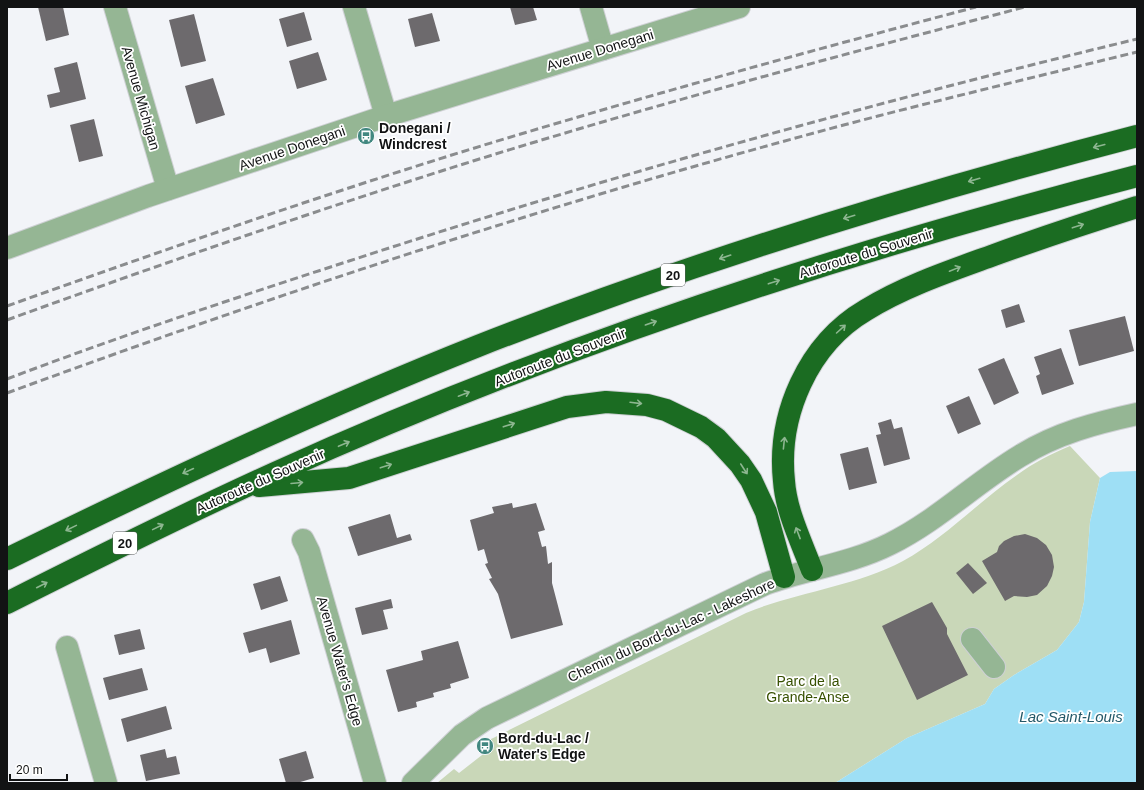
<svg xmlns="http://www.w3.org/2000/svg" width="1144" height="790" viewBox="0 0 1144 790" font-family="Arial,sans-serif">
<style>
.green{fill:#c9d7b8}
.water{fill:#9edff5}
.building{fill:#6d6a6d}
.lines{fill:none;stroke-linecap:round;stroke-linejoin:round}
.minor-casing{stroke:#ced0d4;stroke-width:24}
.highway-casing{stroke:#ced0d4;stroke-width:24}
.minor{stroke:#95b694;stroke-width:22}
.highway{stroke:#1b6c22;stroke-width:22}
.rail{stroke:#8a8c8e;stroke-width:3;stroke-dasharray:8 4;stroke-linecap:butt}
.oneway{stroke:#8db690}
.labels{text-anchor:middle;stroke-width:3.5;stroke-linejoin:round;paint-order:stroke}
.shield{fill:#fff;stroke:#595a5a;stroke-width:1}
.shield-label{font-size:13px;font-weight:bold;fill:#121314}
.street-label{font-size:14px;fill:#121314;stroke:#fff}
.poi-label{font-size:14px;font-weight:bold;fill:#121314;stroke:#fff;text-anchor:start}
.park-label{font-size:14px;fill:#375000;stroke:#fff}
.water-label{font-size:15px;font-style:italic;fill:#245969;stroke:#fff}
</style>
<rect width="100%" height="100%" fill="#f2f4f8"/>
<path class="green" d="M1070 446 1100 478 1090 522 1084 602 1079 622 1057 650 1014 675 994 689 985 704 907 738 835 783H437L454 769 459 773 491 748 487 741 746 613C796 592 854 587 903 561 945 538 978 502 1017 475 1033 463 1051 454 1070 446Z"/>
<polygon class="water" points="1137,471 1137,783 835,783 907,738 985,704 994,689 1014,675 1057,650 1079,622 1084,602 1090,522 1100,478 1110,472"/>
<g class="building">
<polygon points="38,7 63,7 69,35 46,41"/>
<polygon points="510,7 533,7 537,20 515,25"/>
<polygon points="304,12 312,40 287,47 279,19"/>
<polygon points="432,13 440,41 415,47 408,19"/>
<polygon points="194,14 206,61 181,67 169,20"/>
<polygon points="318,52 327,80 297,89 289,61"/>
<polygon points="77,62 86,99 50,108 47,95 60,92 54,68"/>
<polygon points="213,78 225,115 196,124 185,86"/>
<polygon points="94,119 103,156 79,162 70,125"/>
<polygon points="1019,304 1025,322 1006,328 1001,310"/>
<polygon points="1125,316 1134,351 1079,366 1069,330"/>
<polygon points="1061,348 1074,384 1042,395 1036,376 1040,374 1034,357"/>
<polygon points="1004,358 1019,393 994,405 978,369"/>
<polygon points="969,396 981,424 958,434 946,406"/>
<polygon points="891,419 894,429 902,427 910,459 884,466 876,435 881,434 878,423"/>
<polygon points="868,447 877,483 849,490 840,454"/>
<polygon points="512,503 513,508 536,503 545,530 538,532 542,547 546,546 548,564 552,562 552,583 563,625 511,639 498,594 489,579 492,578 485,564 488,563 484,549 478,551 470,520 494,513 492,507"/>
<polygon points="390,514 397,538 410,534 412,540 358,556 348,527"/>
<polygon points="1025,534 1037,538 1046,545 1052,555 1054,567 1052,576 1047,586 1037,595 1027,597 1014,596 1005,601 982,561 997,552 999,546 1004,541 1014,536"/>
<polygon points="968,563 987,583 973,594 956,573"/>
<polygon points="280,576 288,601 261,610 253,584"/>
<polygon points="391,599 393,608 383,610 388,629 362,635 355,608"/>
<polygon points="932,602 947,628 947,634 968,675 917,700 882,626"/>
<polygon points="291,620 300,654 270,663 266,648 249,653 243,633"/>
<polygon points="140,629 145,649 119,655 114,635"/>
<polygon points="458,641 469,678 450,684 451,688 433,693 434,697 416,702 417,707 398,712 386,670 423,660 421,651"/>
<polygon points="142,668 148,690 109,700 103,678"/>
<polygon points="166,706 172,729 127,742 121,719"/>
<polygon points="165,749 167,758 176,756 180,774 146,781 140,755"/>
<polygon points="306,751 314,778 297,783 286,783 279,759"/>
</g>
<g class="lines">
<defs>
<g id="minor">
<polyline points="115,7 168,189"/>
<polyline points="354,7 386,116"/>
<polyline points="591,7 603,49"/>
<polyline points="7,248 148,196 386,116 739,7"/>
<polyline points="303,540 309,552 375,783"/>
<polyline points="972,639 994,667"/>
<polyline points="67,647 106,783"/>
<path d="M413 783 462 735 487 718 765 584C806 569 850 564 890 544 937 521 975 483 1020 456 1057 433 1096 423 1137 414"/>
</g>
<g id="highway">
<polyline points="259,486 349,478 567,407 606,402 647,405 666,410 701,427 716,438 740,464 751,480 766,512 784,577"/>
<path d="M7 559C162 483 317 410 478 346 692 262 914 194 1137 136"/>
<path d="M812 570C801 541 786 511 784 481 777 415 808 344 866 310 905 286 950 271 994 255 1041 238 1089 222 1137 207"/>
<path d="M7 603C96 558 185 514 275 473 552 347 843 252 1137 176"/>
</g>
</defs>
<use href="#minor" class="minor-casing"/>
<use href="#highway" class="highway-casing"/>
<use href="#minor" class="minor"/>
<use href="#highway" class="highway"/>
<g class="rail">
<path d="M7 306C164 250 321 195 481 146 645 96 810 51 976 7"/>
<path d="M7 320C161 264 317 210 473 161 656 104 841 55 1025 7"/>
<path d="M7 379C120 336 235 298 349 261 609 176 872 103 1137 39"/>
<path d="M7 393C293 288 583 193 878 116 964 94 1051 73 1137 52"/>
</g>
</g>
<defs><path id="oneway-shaft" d="M-6 0H5M1.5-3L5.5 0L1.5 3" fill="none" stroke-width="1.6" stroke-linecap="round" stroke-linejoin="round"/></defs>
<g class="oneway">
<use href="#oneway-shaft" transform="translate(1099 146) rotate(165)"/>
<use href="#oneway-shaft" transform="translate(974 180) rotate(164)"/>
<use href="#oneway-shaft" transform="translate(849 217) rotate(163)"/>
<use href="#oneway-shaft" transform="translate(1078 226) rotate(-18)"/>
<use href="#oneway-shaft" transform="translate(725 257) rotate(161)"/>
<use href="#oneway-shaft" transform="translate(955 269) rotate(-22)"/>
<use href="#oneway-shaft" transform="translate(774 282) rotate(-18)"/>
<use href="#oneway-shaft" transform="translate(651 323) rotate(-19)"/>
<use href="#oneway-shaft" transform="translate(841 329) rotate(-42)"/>
<use href="#oneway-shaft" transform="translate(464 394) rotate(-21)"/>
<use href="#oneway-shaft" transform="translate(636 403) rotate(7)"/>
<use href="#oneway-shaft" transform="translate(509 425) rotate(-18)"/>
<use href="#oneway-shaft" transform="translate(784 443) rotate(-84)"/>
<use href="#oneway-shaft" transform="translate(344 444) rotate(-23)"/>
<use href="#oneway-shaft" transform="translate(386 466) rotate(-18)"/>
<use href="#oneway-shaft" transform="translate(744 469) rotate(57)"/>
<use href="#oneway-shaft" transform="translate(188 471) rotate(155)"/>
<use href="#oneway-shaft" transform="translate(297 483) rotate(-5)"/>
<use href="#oneway-shaft" transform="translate(158 527) rotate(-26)"/>
<use href="#oneway-shaft" transform="translate(71 528) rotate(154)"/>
<use href="#oneway-shaft" transform="translate(798 533) rotate(-111)"/>
<use href="#oneway-shaft" transform="translate(42 585) rotate(-27)"/>
</g>
<defs>
<symbol id="bus-disc" viewBox="-11 -11 22 22"><circle r="9.5" fill="#418780" stroke="#fff"/><path d="M-5-6H5V4H4V6H2V4H-2V6H-4V4H-5ZM-3.5-4V0h7V-4ZM-3.5 1.2v1.5H-2V1.2ZM2 1.2v1.5H3.5V1.2Z" fill="#fff"/></symbol>
</defs>
<g fill-rule="evenodd">
<use href="#bus-disc" x="356" y="126" width="20" height="20"/>
<use href="#bus-disc" x="475" y="736" width="20" height="20"/>
</g>
<g class="labels">
<g class="shield">
<rect x="661" y="264" width="24" height="22" rx="3"/>
<rect x="113" y="532" width="24" height="22" rx="3"/>
</g>
<g class="shield-label">
<text x="673" y="280">20</text>
<text x="125" y="548">20</text>
</g>
<g class="street-label">
<text transform="translate(600 50) rotate(-17)" y="5">Avenue Donegani</text>
<text transform="translate(141 98) rotate(74)" y="5">Avenue Michigan</text>
<text transform="translate(292 148) rotate(-19)" y="5">Avenue Donegani</text>
<text transform="translate(866 253) rotate(-17)" y="5">Autoroute du Souvenir</text>
<text transform="translate(560 357) rotate(-21)" y="5">Autoroute du Souvenir</text>
<text transform="translate(260 481) rotate(-24)" y="5">Autoroute du Souvenir</text>
<text transform="translate(671 630) rotate(-25)" y="5">Chemin du Bord-du-Lac - Lakeshore</text>
<text transform="translate(340 661) rotate(74)" y="5">Avenue Water's Edge</text>
</g>
<g class="poi-label">
<text x="379" y="133">Donegani /<tspan x="379" dy="16">Windcrest</tspan></text>
<text x="498" y="743">Bord-du-Lac /<tspan x="498" dy="16">Water's Edge</tspan></text>
</g>
<g class="park-label">
<text x="808" y="686">Parc de la<tspan x="808" dy="16">Grande-Anse</tspan></text>
</g>
<g class="water-label">
<text x="1071" y="722">Lac Saint-Louis</text>
</g>
</g>
<rect width="1144" height="790" fill="none" stroke="#121314" stroke-width="16"/>
<path d="M10 774v6h57v-6" fill="none" stroke="#121314" stroke-width="2"/>
<text x="16" y="774" font-size="12" fill="#121314" stroke="#ffffff" stroke-width="3" paint-order="stroke">20 m</text>
</svg>
